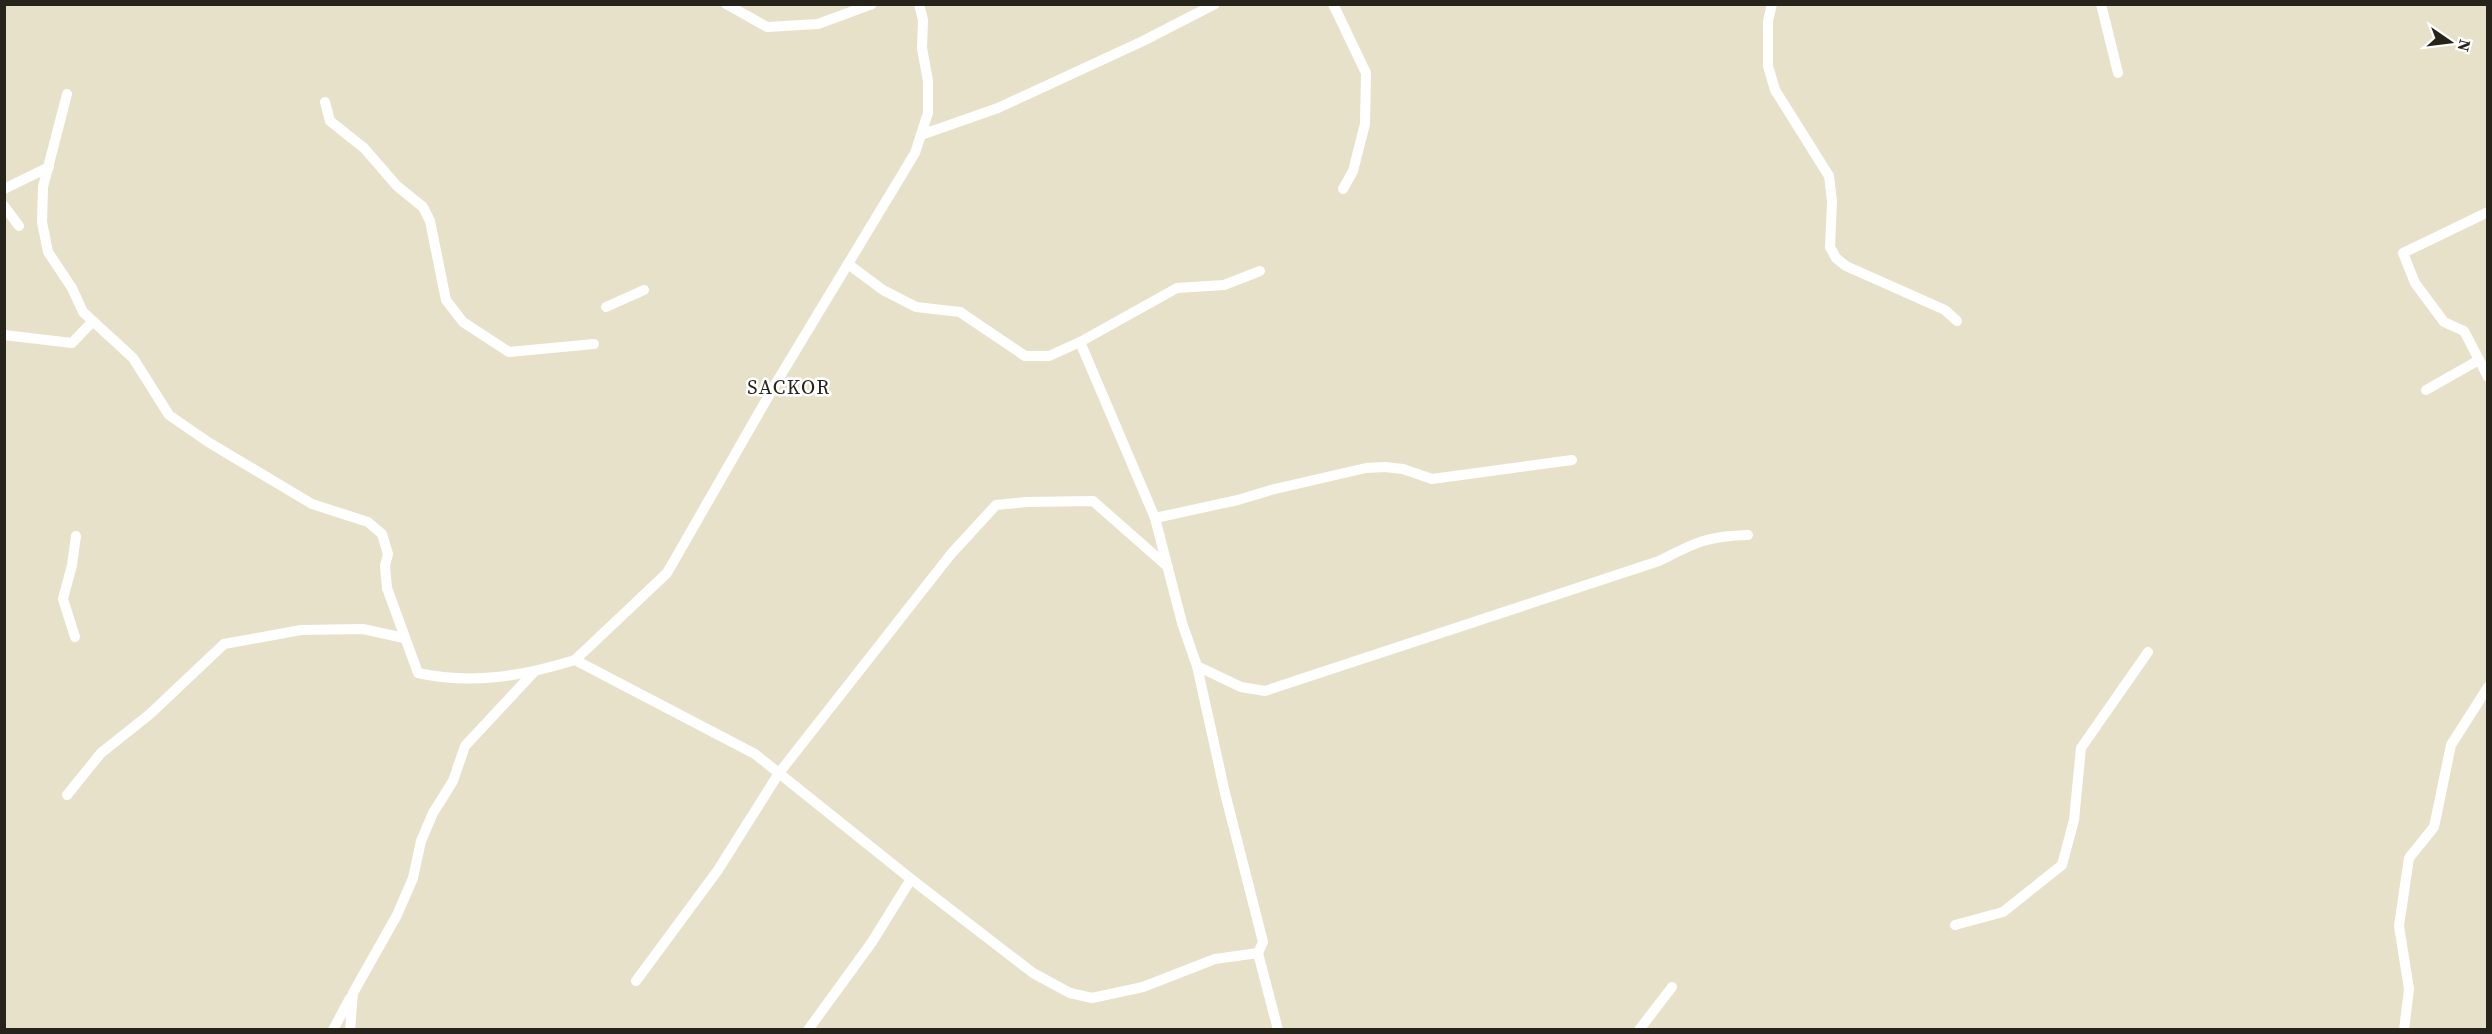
<svg xmlns="http://www.w3.org/2000/svg" width="2492" height="1034" viewBox="0 0 2492 1034" font-family="'Source Serif 4',serif">
<style>
.lines{fill:none;stroke-linecap:round;stroke-linejoin:round}
.street{stroke:#fff;stroke-width:10}
.labels{text-anchor:middle;stroke-width:5;stroke-linejoin:round;paint-order:stroke}
.neighbourhood-label{font-size:20px;letter-spacing:1.5px;fill:#26231b;stroke:#fff}
</style>
<rect width="100%" height="100%" fill="#e8e1c9"/>
<g class="lines">
<g class="street">
<polyline points="726,4 767,27 818,24 872,4"/>
<polyline points="1333,4 1366,73 1365,124 1353,171 1343,189"/>
<polyline points="1772,4 1768,21 1768,66 1775,90 1829,176 1832,201 1830,247 1836,258 1846,266 1945,310 1957,321"/>
<polyline points="2101,4 2118,73"/>
<path d="M67 94 43 187 42 222 48 252 72 288 83 312 133 358 169 415 208 442 312 504 368 522 382 534 388 554 385 566 387 588 418 673C472 685 523 676 575 660L755 754 911 879 1033 973 1070 993 1092 998 1143 987 1215 959 1258 953 1278 1030"/>
<polyline points="325,102 330,121 364,148 397,186 423,207 430,221 446,300 463,322 509,352 594,344"/>
<polyline points="921,135 998,108 1143,41 1215,4"/>
<polyline points="4,189 49,167"/>
<polyline points="4,206 19,226"/>
<polyline points="2488,212 2403,253 2415,283 2444,322 2464,331 2488,377"/>
<polyline points="848,264 883,290 916,307 960,312 1025,356 1049,356 1080,342 1155,518 1182,623 1197,666 1225,793 1263,942 1258,953"/>
<polyline points="606,307 644,290"/>
<polyline points="4,335 72,343 92,322"/>
<polyline points="1080,342 1177,288 1224,285 1260,271"/>
<polyline points="2426,390 2479,360"/>
<polyline points="1155,518 1238,500 1271,490 1366,468 1385,467 1403,469 1432,479 1572,460"/>
<polyline points="75,637 63,599 72,565 76,536"/>
<polyline points="575,660 667,573 776,383 915,153 928,113 928,81 922,48 923,20 919,4"/>
<path d="M1197 666 1241 687 1265 691 1659 561C1695 543 1706 536 1748 535"/>
<polyline points="67,795 101,753 150,714 224,644 301,630 363,629 404,638"/>
<polyline points="1955,925 2003,912 2062,865 2074,820 2081,748 2148,652"/>
<polyline points="636,981 718,870 779,773 951,554 996,505 1027,502 1093,501 1168,567"/>
<polyline points="333,1030 350,998"/>
<polyline points="350,1030 353,993 397,915 413,878 421,841 433,813 453,781 465,746 533,673"/>
<polyline points="808,1030 872,942 911,879"/>
<polyline points="1639,1030 1672,987"/>
<polyline points="2404,1030 2409,989 2399,926 2409,858 2434,827 2451,745 2488,687"/>
</g>
</g>
<g class="labels">
<g class="neighbourhood-label">
<text x="789" y="394">SACKOR</text>
</g>
</g>
<rect width="2492" height="1034" fill="none" stroke="#26231b" stroke-width="12"/>
<g transform="translate(2450 42) rotate(104)" stroke="#ffffff" stroke-width="4.5" paint-order="stroke">
<path d="M0-4.5L10 22L0 15L-10 22Z" fill="#26231b"/>
<text y="-9" font-size="16" font-weight="bold" text-anchor="middle" fill="#26231b">N</text>
</g>
</svg>
